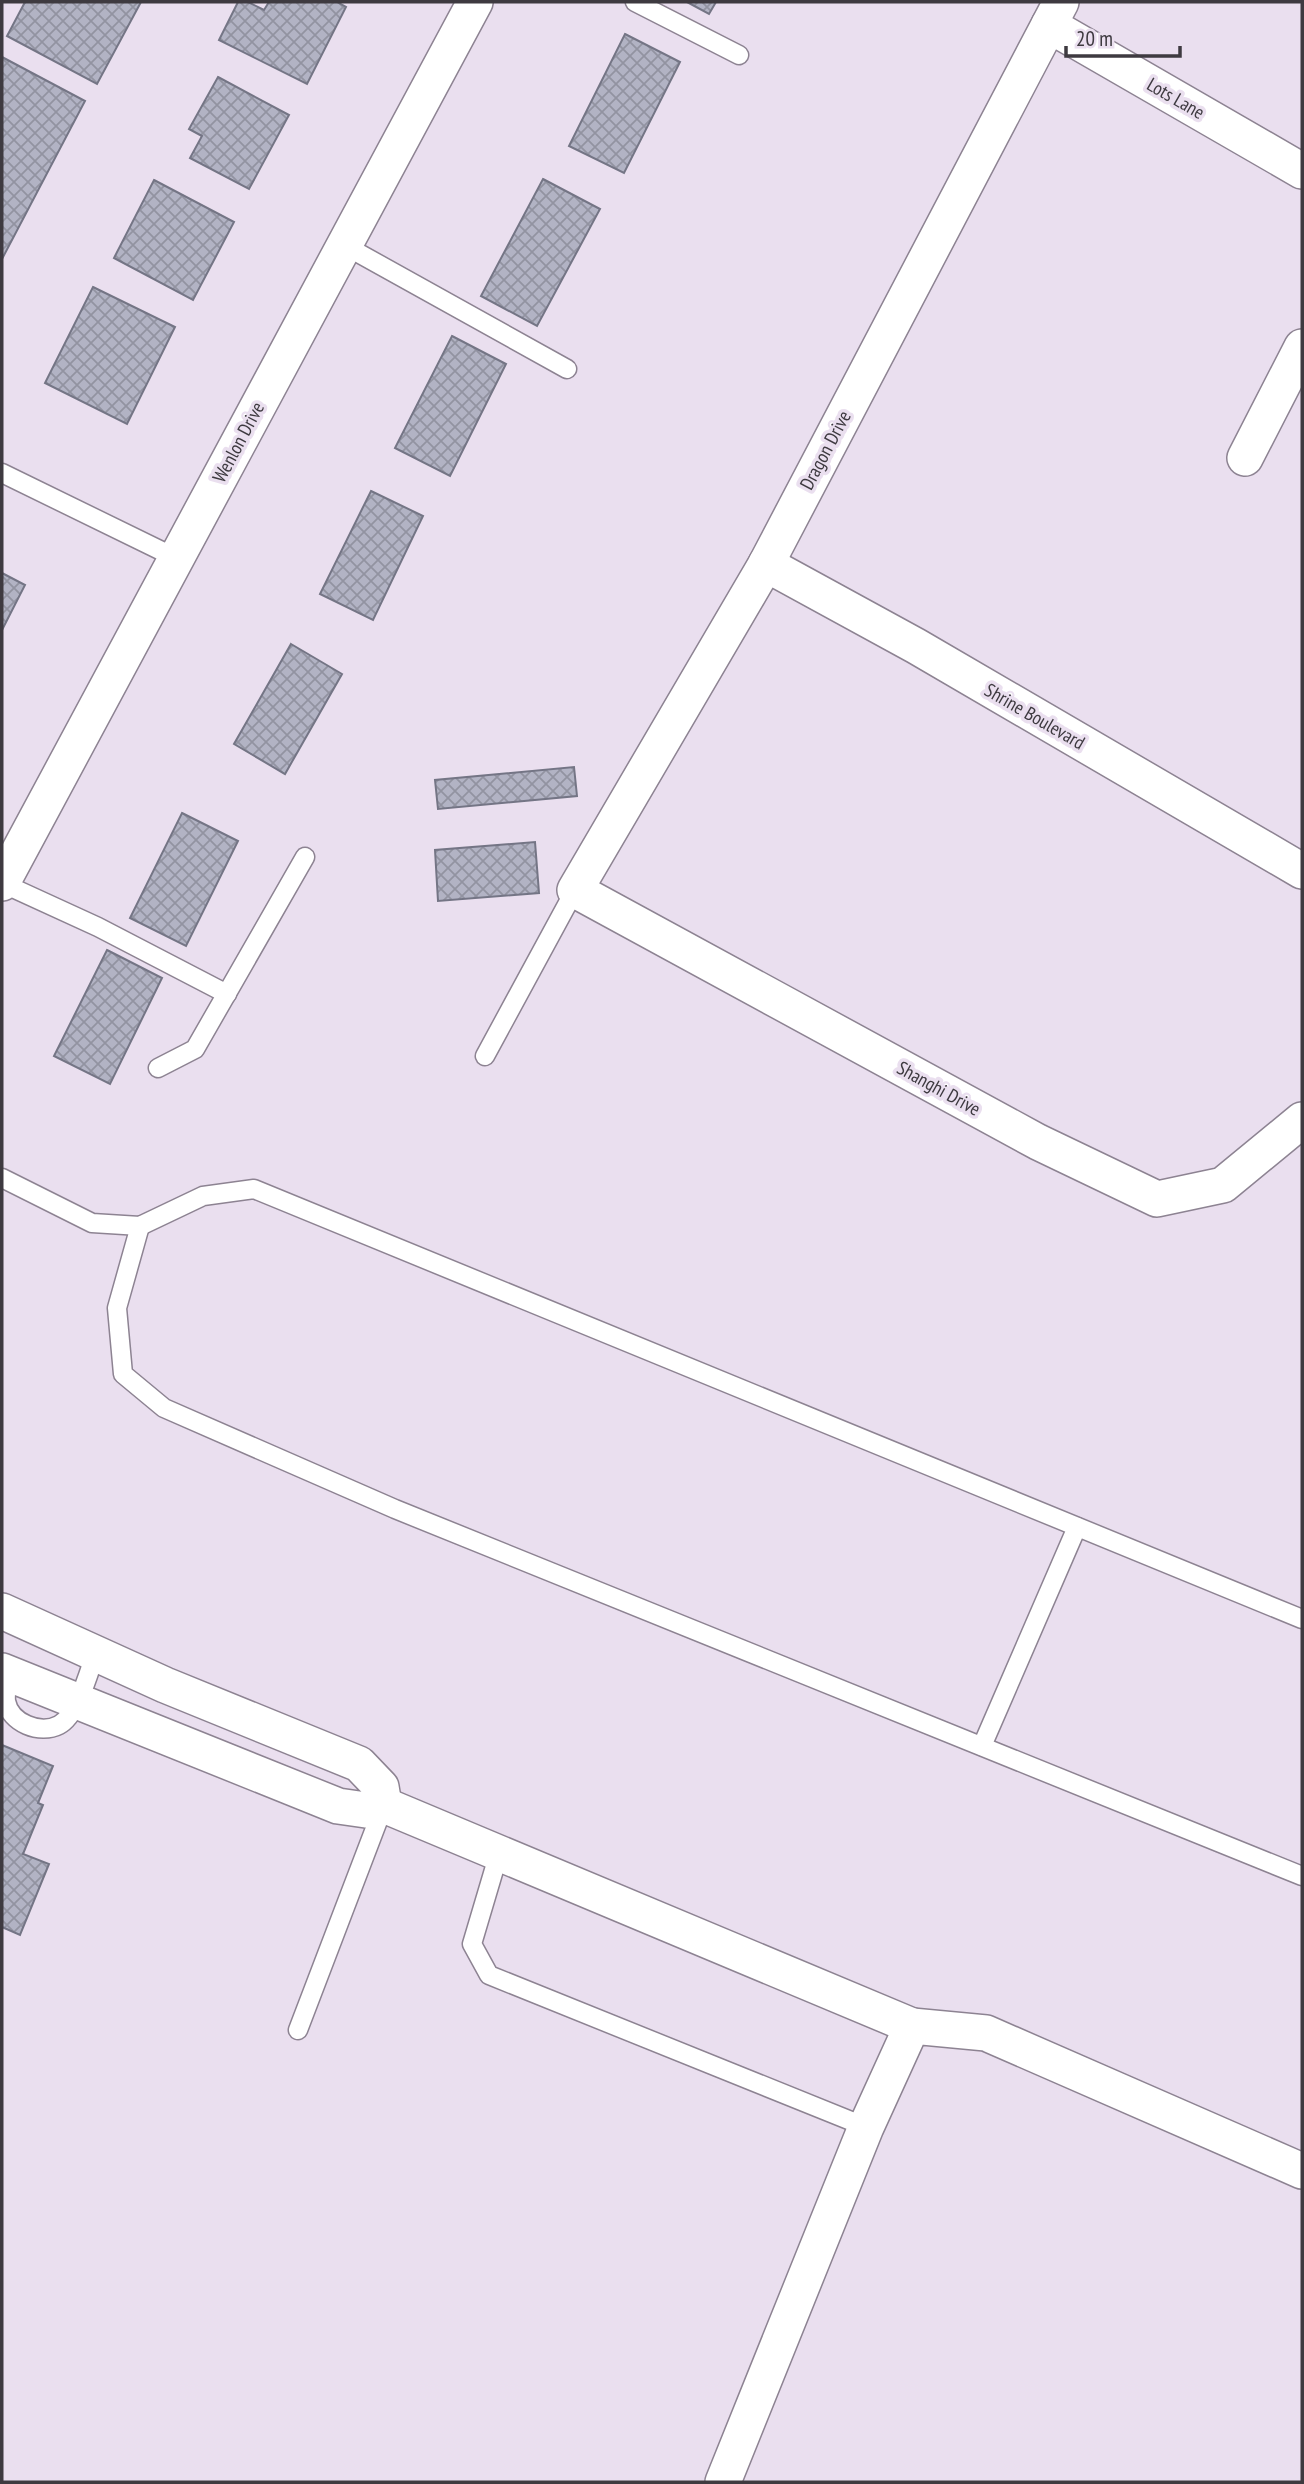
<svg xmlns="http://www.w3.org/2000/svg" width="1304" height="2484" viewBox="0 0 1304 2484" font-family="'PT Sans Narrow',sans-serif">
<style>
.building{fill:url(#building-cross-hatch);stroke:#747585;stroke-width:2}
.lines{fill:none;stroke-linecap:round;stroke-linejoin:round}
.lane-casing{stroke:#8d8392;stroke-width:21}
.street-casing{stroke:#8d8392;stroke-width:38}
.lane{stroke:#fff;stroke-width:18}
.street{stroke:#fff;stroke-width:35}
.labels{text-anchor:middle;stroke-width:7;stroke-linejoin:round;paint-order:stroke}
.street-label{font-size:19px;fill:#3e3a40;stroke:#eadfef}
</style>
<defs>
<pattern id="building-cross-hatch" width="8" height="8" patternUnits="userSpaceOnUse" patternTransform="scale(1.75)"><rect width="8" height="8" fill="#b2b3c4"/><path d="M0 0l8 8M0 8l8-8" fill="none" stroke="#9293a1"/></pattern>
</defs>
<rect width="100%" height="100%" fill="#eadfef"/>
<g class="building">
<polygon points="25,2 141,2 97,84 7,36"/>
<polygon points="238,2 248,2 264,10 269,2 337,2 346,7 307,84 219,40"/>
<polygon points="687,2 716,2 709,14"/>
<polygon points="625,34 680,62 624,173 569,146"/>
<polygon points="2,57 85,101 2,259"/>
<polygon points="218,77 289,115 249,189 190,158 202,136 189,129"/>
<polygon points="543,179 600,209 537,326 481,296"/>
<polygon points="154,180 234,222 193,300 114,258"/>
<polygon points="93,287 175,327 127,424 45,383"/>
<polygon points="452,336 506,364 450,476 395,448"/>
<polygon points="371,491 423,516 373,620 320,594"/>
<polygon points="2,573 25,585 2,630"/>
<polygon points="291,644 342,674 285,774 234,744"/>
<polygon points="574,767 577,796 438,809 435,780"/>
<polygon points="182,813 238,841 186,946 130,918"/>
<polygon points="535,842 539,893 438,901 435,850"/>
<polygon points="107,950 162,978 110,1084 54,1056"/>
<polygon points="2,1745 53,1766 38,1803 43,1805 23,1854 49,1864 20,1935 2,1927"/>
</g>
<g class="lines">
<defs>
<g id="lane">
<polyline points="635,2 739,55"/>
<polyline points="344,245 567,369"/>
<polyline points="2,473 176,558"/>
<polyline points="2,883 98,927 227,994"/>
<polyline points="485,1056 575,890"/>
<polyline points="158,1068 195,1049 305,857"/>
<polyline points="2,1178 92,1223 140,1226 203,1196 254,1189 1302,1619"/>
<polyline points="140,1226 117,1308 123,1374 164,1408 395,1509 1302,1876"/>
<path d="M9 1674C8 1683 5 1693 6 1701 10 1723 40 1735 59 1725 78 1715 89 1671 96 1652"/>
<polyline points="982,1746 1077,1527"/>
<polyline points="499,1853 472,1944 489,1975 866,2127"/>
<polyline points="298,2030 384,1805"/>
</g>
<g id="street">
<polyline points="1061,2 766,564 575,890 1038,1142 1157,1199 1223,1185 1302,1120"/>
<polyline points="1049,25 1302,171"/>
<polyline points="1245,458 1302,347"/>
<polyline points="766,564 916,646 1302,871"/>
<polyline points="2,883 475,2"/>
<polyline points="2,1611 165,1685 359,1764 381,1787 384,1805 366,1810 338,1806 2,1671"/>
<polyline points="384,1805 912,2026"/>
<polyline points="723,2482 866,2127 912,2026 986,2033 1302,2171"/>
</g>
</defs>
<use href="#lane" class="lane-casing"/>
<use href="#street" class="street-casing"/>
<use href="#lane" class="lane"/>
<use href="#street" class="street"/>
</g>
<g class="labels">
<g class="street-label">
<text transform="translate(1176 98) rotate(30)" y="7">Lots Lane</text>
<text transform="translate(238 442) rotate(-62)" y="7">Wenlon Drive</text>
<text transform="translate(825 450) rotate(-62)" y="7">Dragon Drive</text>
<text transform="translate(1035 716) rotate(30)" y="7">Shrine Boulevard</text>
<text transform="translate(939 1088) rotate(29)" y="7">Shanghi Drive</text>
</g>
</g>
<rect width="1304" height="2484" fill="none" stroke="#3e3a40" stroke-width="7"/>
<path d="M1066 46v10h114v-10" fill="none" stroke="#3e3a40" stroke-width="3.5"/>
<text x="1076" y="46" font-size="21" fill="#3e3a40" stroke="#eadfef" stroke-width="5" paint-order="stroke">20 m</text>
</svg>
